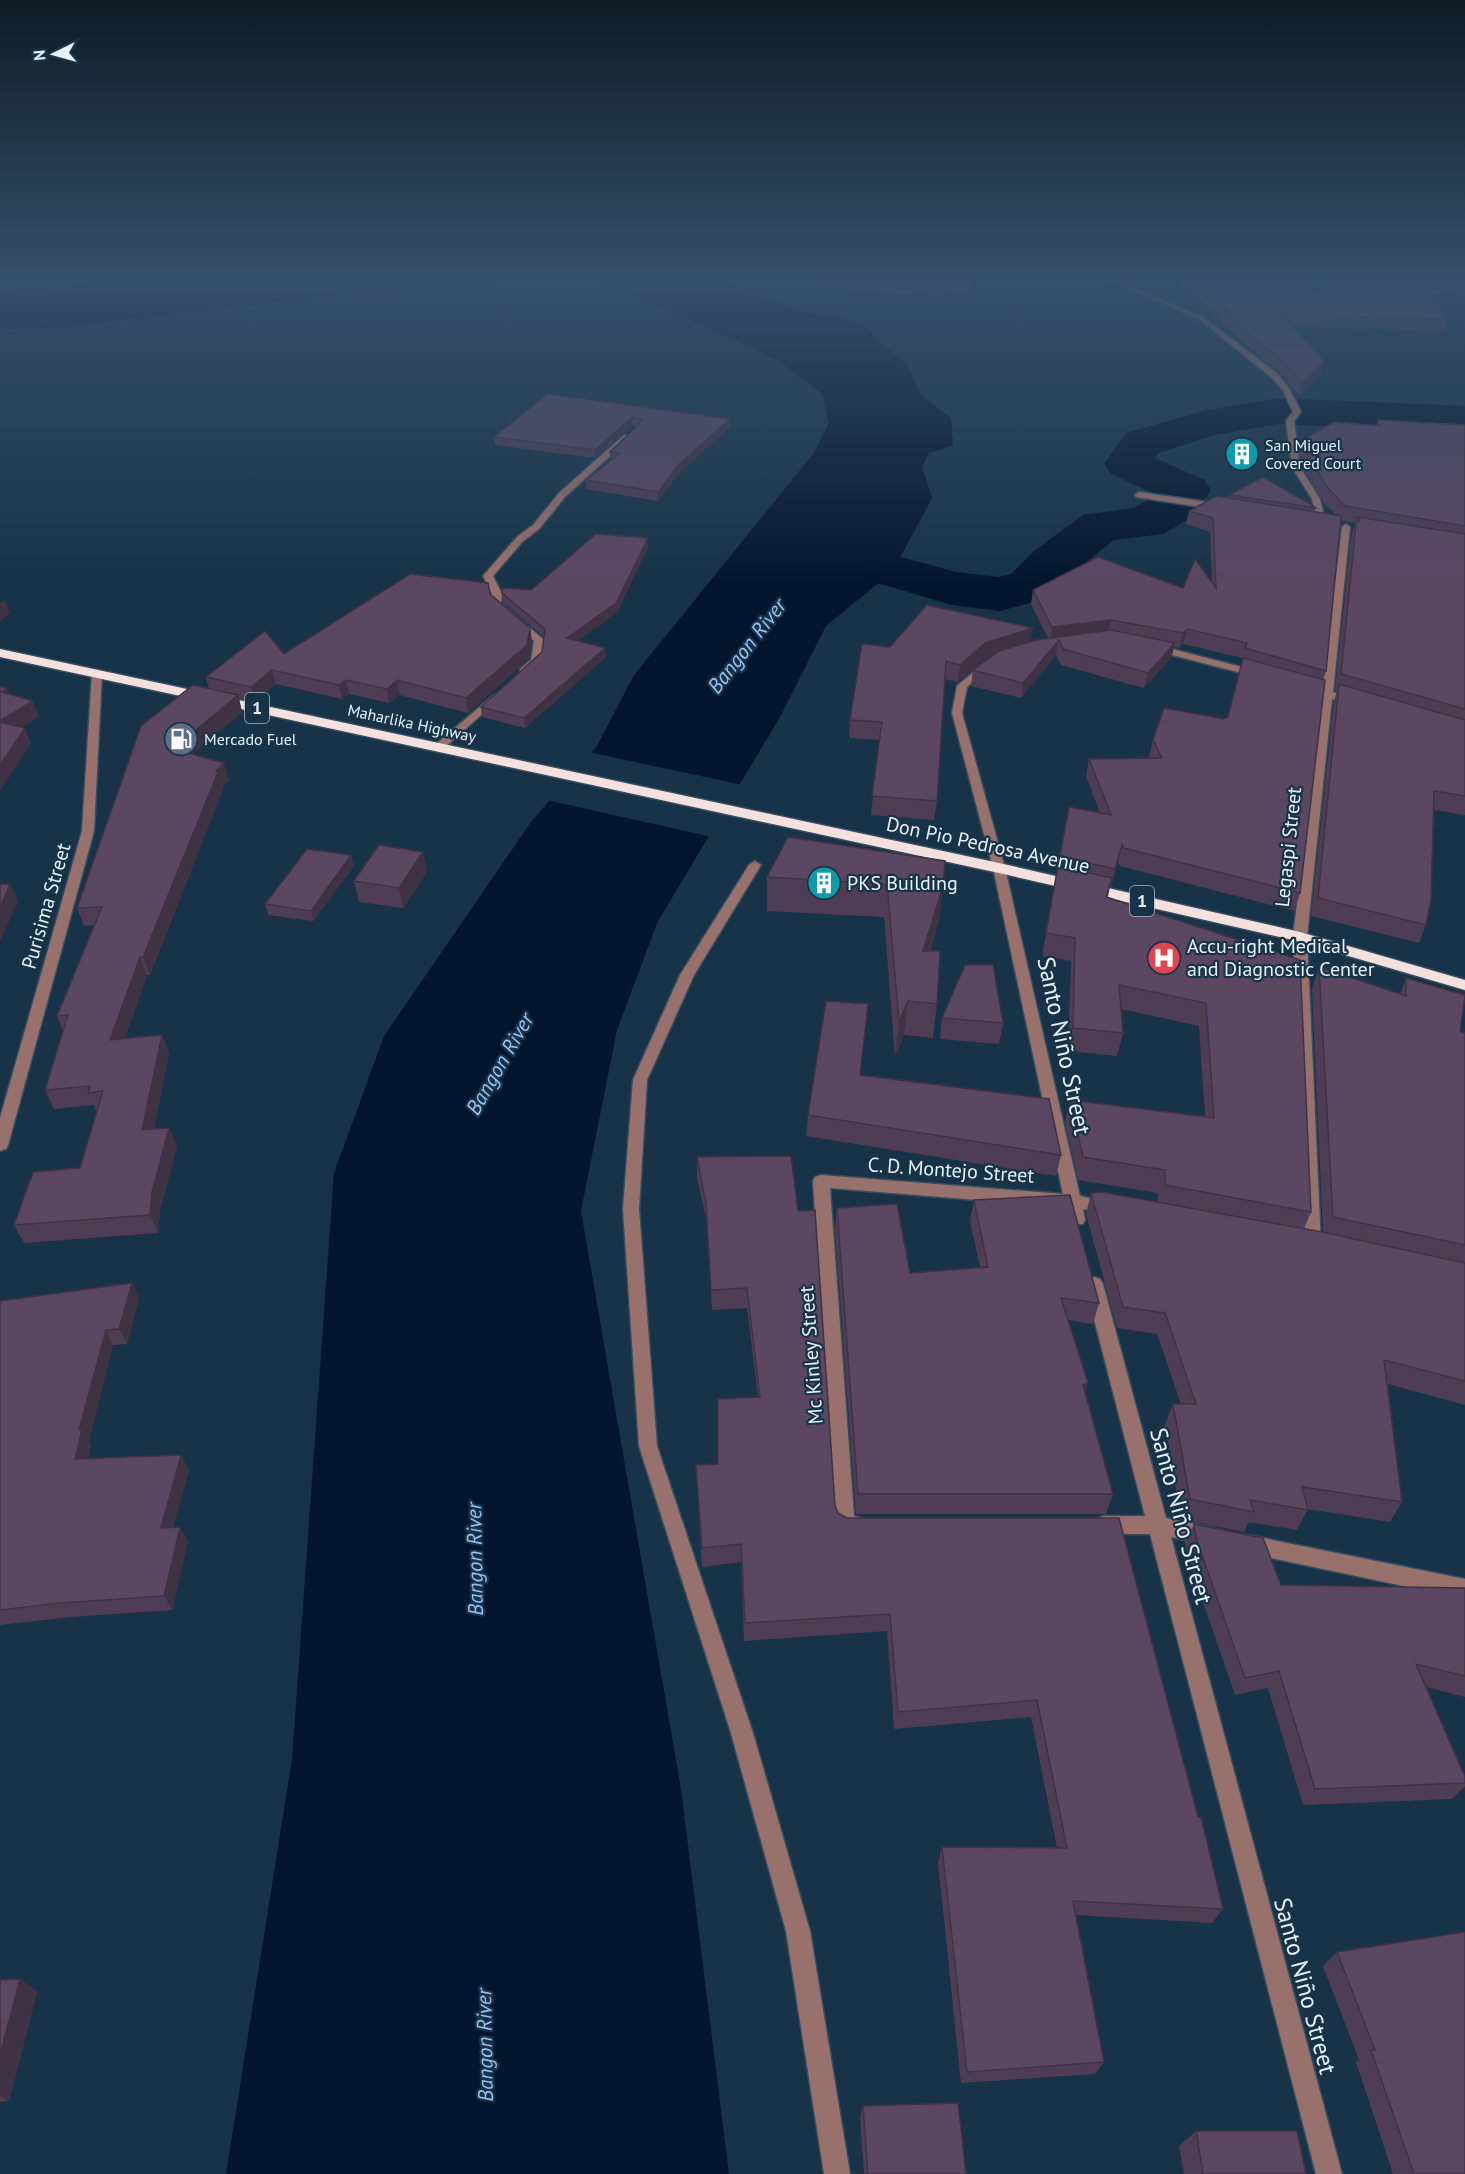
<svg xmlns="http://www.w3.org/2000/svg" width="1465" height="2174" viewBox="0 0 1465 2174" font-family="'PT Sans',sans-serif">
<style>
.water{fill:#04162d}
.pier{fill:#183347}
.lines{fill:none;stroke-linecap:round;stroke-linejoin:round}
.river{fill:#04162d;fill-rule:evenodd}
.minor-casing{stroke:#354e60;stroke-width:3}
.highway-casing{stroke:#354e60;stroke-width:3}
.minor{fill:#98716c;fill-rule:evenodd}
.highway{fill:#f4e0dd;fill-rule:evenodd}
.wall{fill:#4f3d55}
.shaded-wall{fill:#403245}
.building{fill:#5c4763;stroke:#403245;stroke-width:1.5}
.labels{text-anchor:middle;stroke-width:4.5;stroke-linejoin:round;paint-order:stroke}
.far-poi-label{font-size:16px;fill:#e6f3fd;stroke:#183347;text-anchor:start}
.far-street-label{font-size:16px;fill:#e6f3fd;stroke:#183347}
.shield{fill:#183347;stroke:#a8b9c6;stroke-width:1.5}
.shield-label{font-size:18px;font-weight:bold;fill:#e6f3fd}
.street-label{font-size:20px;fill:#e6f3fd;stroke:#183347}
.poi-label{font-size:20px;fill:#e6f3fd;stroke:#183347;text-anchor:start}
.water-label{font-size:21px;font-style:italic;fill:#99c1f2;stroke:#183347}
.near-street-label{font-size:24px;fill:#e6f3fd;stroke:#183347}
</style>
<rect width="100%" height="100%" fill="#183347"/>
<g class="water">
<polygon points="170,278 490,278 492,293 341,295 64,327 0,329 0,291 33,293"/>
<polygon points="585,278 704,278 805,312 838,316 876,333 872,336 907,364 920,394 951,418 953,446 929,453 922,467 932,498 893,571 826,626 780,717 657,923 617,1030 581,1211 681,1789 729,2174 226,2174 292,1759 334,1173 384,1036 531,822 597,746 634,675 813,454 829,423 822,394 778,361 717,331"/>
</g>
<polygon class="pier" points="588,752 743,785 712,837 547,800"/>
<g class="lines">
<polygon class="river" points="1278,398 1465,406 1465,432 1278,424 1214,435 1159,453 1155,458 1204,480 1211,490 1192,517 1163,534 1114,540 1072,573 1049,598 1000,611 952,605 874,582 866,571 874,560 893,555 956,572 999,577 1011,574 1034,551 1083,515 1133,508 1157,495 1111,474 1104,464 1126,433 1207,410"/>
<defs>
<g id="minor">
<polygon points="1104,278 1113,278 1203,317 1278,374 1290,390 1301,412 1294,421 1300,467 1320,499 1325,520 1332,522 1332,526 1317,522 1312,499 1292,467 1286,421 1293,412 1283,390 1272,378 1199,319"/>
<path d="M624 435 631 437 565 497 539 529 523 541 493 576 502 594 501 603 544 640C542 654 539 675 520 673V669L531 660 534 641 493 606 492 594 483 576 517 537 533 525 559 493Z"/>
<polygon points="1139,492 1220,504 1224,507 1220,510 1136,497 1135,495"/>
<polygon points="1346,524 1350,527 1333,692 1360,702 1355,705 1332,699 1307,937 1321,1245 1319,1250 1313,1251 1307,1250 1305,1245 1293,937 1322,696 1298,687 1303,684 1322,689 1342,527"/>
<polygon points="1153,644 1261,672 1262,674 1257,677 1149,649 1148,647"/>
<polygon points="984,663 993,665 967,687 962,713 1005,868 1080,1196 1115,1203 1117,1207 1115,1211 1109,1213 1083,1209 1085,1220 1083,1224 1071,1224 1066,1207 830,1188 854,1516 864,1519 867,1525 864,1531 845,1534 838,1531 835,1525 813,1181 815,1177 821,1175 1063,1194 993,868 952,713 957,686"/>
<polygon points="97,670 102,673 94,831 8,1145 6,1149 0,1151 0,1118 82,831 92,673"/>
<polygon points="495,694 499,695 499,699 443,749 435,749 435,745"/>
<polygon points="755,861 761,865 694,975 647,1080 639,1209 657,1446 753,1733 810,1931 850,2174 824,2174 786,1931 731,1733 639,1446 623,1209 633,1080 680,975 749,865"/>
<polygon points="1094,1277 1100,1279 1103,1284 1166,1518 1210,1527 1217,1529 1220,1536 1217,1543 1210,1545 1171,1537 1342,2174 1316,2174 1150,1534 1103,1534 1096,1531 1093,1525 1096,1519 1103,1516 1145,1516 1085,1284 1088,1279"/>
<polygon points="1248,1535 1465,1579 1465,1599 1248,1553 1241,1551 1238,1544 1241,1537"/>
</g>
<polygon id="highway" points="0,649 999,863 1300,932 1465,980 1465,990 1297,941 999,873 0,657"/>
</defs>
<use href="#minor" class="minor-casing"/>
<use href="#highway" class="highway-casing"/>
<use href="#minor" class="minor"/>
<use href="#highway" class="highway"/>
</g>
<g class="wall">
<polygon points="807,278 971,278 971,282 970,293 951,293 943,296 807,288"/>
<polygon points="1172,278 1295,278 1320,294 1317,278 1465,278 1465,296 1427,293 1448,319 1444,331 1291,326 1321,374 1299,395 1279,372 1259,356 1200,301"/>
<polygon points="548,394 730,419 730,427 679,473 658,501 586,489 586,480 611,460 610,460 610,452 636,426 633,425 595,458 495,445 494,437"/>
<polygon points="1378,420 1465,425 1465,815 1434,810 1426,925 1419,943 1311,916 1334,701 1337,691 1335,690 1351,538 1355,523 1341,520 1326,671 1323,680 1300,893 1294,911 1120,866 1118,862 1111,886 1110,886 1108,897 1300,960 1311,1212 1304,1229 1323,1232 1312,989 1319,967 1400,994 1406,978 1460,1031 1465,1033 1465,1405 1388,1384 1402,1502 1390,1522 1308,1509 1297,1530 1249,1522 1244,1532 1181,1519 1165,1424 1173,1404 1181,1404 1157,1334 1117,1328 1086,1214 1091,1193 1158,1203 1158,1193 1078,1180 1065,1122 1070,1100 1205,1116 1199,1026 1121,1009 1123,1033 1117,1056 1068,1051 1071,961 1042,956 1069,807 1100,813 1086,776 1089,759 1149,758 1149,757 1153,740 1224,719 1228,717 1243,658 1183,644 1179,648 1174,647 1171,658 1144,688 1061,665 1056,655 1021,698 971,686 973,670 989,658 982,661 958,682 944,679 937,801 934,820 871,815 879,740 849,738 850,720 890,647 1031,641 1048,638 1031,604 1033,590 1183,588 1212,582 1210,532 1186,524 1189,511 1228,498 1229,495 1315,507 1315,512 1336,515 1323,502 1302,466 1300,453 1304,439 1376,426"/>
<polygon points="648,538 648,547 617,612 577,641 606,657 525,728 482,717 481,707 542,652 544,637 503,602 502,593 531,590"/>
<polygon points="490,594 530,628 532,642 529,659 468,713 400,695 389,703 349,694 342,699 276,684 255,701 239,698 242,712 192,754 229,780 222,787 223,789 150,975 147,975 125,1038 162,1035 169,1053 154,1129 169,1128 177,1147 160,1210 158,1233 24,1243 14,1225 80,1168 97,1111 96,1111 94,1105 54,1109 45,1090 63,1031 57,1016 94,925 84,926 77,908 209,689 206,677 284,654"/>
<polygon points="423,852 427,872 403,908 359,902 354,881"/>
<polygon points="351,855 354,866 313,921 268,915 265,904"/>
<polygon points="945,861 939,920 930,951 937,1004 933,1038 904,1035 895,1056 884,917 767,911 767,877"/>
<polygon points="868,1004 860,1075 1061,1155 1056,1176 806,1136 808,1115"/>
<polygon points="942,1018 1003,1023 999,1044 940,1039"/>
<polygon points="697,1157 838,1513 847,1518 1119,1518 1223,1909 1212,1923 1076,1915 1104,2062 1095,2074 961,2083 938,1862 942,1847 1057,1848 1031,1717 894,1729 887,1631 744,1641 741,1562 702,1567 696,1465 718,1464 758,1397 747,1308 712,1310 707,1223 697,1177"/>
<polygon points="974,1200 1099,1303 1093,1324 1068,1320 1085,1393 1113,1494 1106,1514 856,1514 835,1229 837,1208 910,1273 980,1267 970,1221"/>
<polygon points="132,1283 139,1299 127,1344 113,1345 89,1441 91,1445 88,1459 189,1470 173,1527 180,1527 188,1541 172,1610 70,1617 0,1625 0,1301"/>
<polygon points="1194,1524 1281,1585 1465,1588 1465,1697 1426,1687 1465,1777 1465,1786 1452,1799 1303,1805 1268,1688 1235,1695 1188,1559 1185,1542"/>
<polygon points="1337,1952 1465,2174 1393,2174 1356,2062 1359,2060 1323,1966"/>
<polygon points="20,1979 37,1992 9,2101 0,2102 0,1980"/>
<polygon points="863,2106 966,2174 864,2174 860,2117"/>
<polygon points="1196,2131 1306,2174 1184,2174 1179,2146"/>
</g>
<g class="shaded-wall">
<polygon points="952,281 951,293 943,296 944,285"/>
<polygon points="1324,361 1321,374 1299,395 1302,382"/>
<polygon points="632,417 633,425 595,458 595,450"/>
<polygon points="730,419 730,427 679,473 658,501 658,492 679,464"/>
<polygon points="648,538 648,547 617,612 568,647 567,638"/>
<polygon points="5,600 10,614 0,621 0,603"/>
<polygon points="1111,620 1108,635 1058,641 1056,655 1021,698 1023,683 1050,642 1052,627"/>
<polygon points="530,628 532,642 529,659 468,713 466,698"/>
<polygon points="1033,628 1030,645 982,661 958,682 960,665 985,643"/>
<polygon points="1187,629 1183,644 1179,648 1183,633"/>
<polygon points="1175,643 1171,658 1144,688 1148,673"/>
<polygon points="605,648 606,657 525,728 524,718"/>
<polygon points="272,670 276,684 255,701 251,687"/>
<polygon points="346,680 349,694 342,699 339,685"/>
<polygon points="397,680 400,695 389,703 387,689"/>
<polygon points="8,689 14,704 2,692"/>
<polygon points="238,695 242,712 178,766 173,749"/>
<polygon points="33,701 39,717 6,737 0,721"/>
<polygon points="25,728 31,744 0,791 0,765"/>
<polygon points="224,763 229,780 222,787 223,789 150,975 143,957 216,771"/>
<polygon points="1122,844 1118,862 1111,886 1115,869"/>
<polygon points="423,852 427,872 403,908 399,888"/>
<polygon points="351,855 354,866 313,921 311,911"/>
<polygon points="10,884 18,901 0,942 0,908"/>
<polygon points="943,886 939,920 919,985 923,951"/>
<polygon points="140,957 147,975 118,1058 110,1040"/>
<polygon points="908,1001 904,1035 895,1056 899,1022"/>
<polygon points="162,1035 169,1053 150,1148 142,1130"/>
<polygon points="169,1128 177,1147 160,1210 158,1233 150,1215 152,1192"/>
<polygon points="132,1283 139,1299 127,1344 119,1329"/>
<polygon points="106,1330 113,1345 89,1441 91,1445 84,1474 75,1459 79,1430"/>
<polygon points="1088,1383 1082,1403 1083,1385"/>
<polygon points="181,1455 189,1470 169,1542 161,1528"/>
<polygon points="180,1527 188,1541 172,1610 164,1596"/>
<polygon points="20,1979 37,1992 9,2101 0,2096 0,2055"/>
</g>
<g class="building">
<polygon points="828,278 971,278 971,282 952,281 944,285"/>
<polygon points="1189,278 1295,278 1325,298 1322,278 1465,278 1465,284 1417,280 1448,319 1280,314 1324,361 1302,382 1282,360 1261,344 1202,289"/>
<polygon points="548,394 730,419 679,464 658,492 586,480 620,453 610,452 643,420 632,417 595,450 494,437"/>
<polygon points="1378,420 1465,425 1465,526 1345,506 1327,487 1306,452 1304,439 1335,422 1381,426"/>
<polygon points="1263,477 1315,507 1316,508 1229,495"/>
<polygon points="1217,496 1341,516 1326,671 1245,648 1247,643 1187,629 1183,633 1111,620 1052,627 1033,590 1098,557 1183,588 1195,559 1216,588 1213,518 1189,511"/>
<polygon points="1357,517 1465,534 1465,709 1341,674 1356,523 1360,520"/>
<polygon points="596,534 648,538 616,603 567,638 605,648 524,718 481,707 542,652 545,629 502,593 503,588 531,590"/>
<polygon points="410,574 488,583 490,594 530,628 527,645 466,698 397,680 387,689 346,680 339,685 272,670 251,687 206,677 265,631 284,654"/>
<polygon points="927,605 1033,628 985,643 960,665 946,661 937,801 872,796 882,722 850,720 862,644 890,647"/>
<polygon points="1111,630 1175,643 1148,673 1063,649 1059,640 1023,683 973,670 999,651 1036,640"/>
<polygon points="1243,658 1325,680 1300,893 1124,848 1122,844 1115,869 1060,856 1069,807 1111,815 1089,759 1162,758 1153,740 1164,708 1224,719 1228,717"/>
<polygon points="1339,684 1465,720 1465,796 1434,791 1431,900 1426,925 1318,898"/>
<polygon points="193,685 238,695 173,749 224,763 216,771 218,772 143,957 140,957 110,1040 162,1035 142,1130 169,1128 152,1192 150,1215 14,1225 33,1172 80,1168 103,1091 88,1093 90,1086 45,1090 68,1015 57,1016 102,907 77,908 141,726"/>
<polygon points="0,686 8,689 2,692 33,701 0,721"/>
<polygon points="0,722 25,728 0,765"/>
<polygon points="788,837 945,861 943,886 923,951 940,951 937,1004 908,1001 899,1022 887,884 767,877"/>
<polygon points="379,845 423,852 399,888 354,881"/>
<polygon points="307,849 351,855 311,911 265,904"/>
<polygon points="1058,866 1112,878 1106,897 1300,960 1311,1212 1165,1185 1165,1170 1083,1157 1070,1100 1214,1118 1206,1003 1119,985 1123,1033 1073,1028 1075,938 1046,933"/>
<polygon points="0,884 10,884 0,908"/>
<polygon points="965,965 993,965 1003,1023 942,1018"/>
<polygon points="1319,967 1406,996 1406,978 1465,995 1460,1031 1465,1033 1465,1245 1333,1217"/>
<polygon points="826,1001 868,1004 860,1075 1049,1099 1061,1155 808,1115"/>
<polygon points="791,1156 798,1211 815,1210 835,1506 838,1513 847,1518 1119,1518 1198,1817 1201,1817 1223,1909 1073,1901 1104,2062 967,2072 942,1847 1067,1848 1037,1700 898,1712 890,1614 745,1623 741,1544 702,1548 696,1465 718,1464 718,1399 760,1397 747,1288 711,1290 706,1203 697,1157"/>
<polygon points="1102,1192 1322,1232 1465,1263 1465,1381 1384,1360 1402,1502 1302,1487 1308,1510 1250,1500 1254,1512 1190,1499 1173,1404 1196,1404 1165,1313 1123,1307 1091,1193"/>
<polygon points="1070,1195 1099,1303 1061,1298 1088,1383 1083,1385 1113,1494 858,1494 837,1208 897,1204 910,1273 988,1267 974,1200"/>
<polygon points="132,1283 119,1329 106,1330 79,1430 82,1430 75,1459 181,1455 161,1528 180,1527 164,1596 60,1603 0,1610 0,1301"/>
<polygon points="1194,1524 1263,1538 1281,1585 1465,1588 1465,1676 1416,1664 1465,1777 1465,1783 1315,1789 1279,1671 1245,1678 1197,1541"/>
<polygon points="1465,1932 1465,2174 1414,2174 1371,2050 1375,2050 1337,1952"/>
<polygon points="20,1979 0,2055 0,1980"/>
<polygon points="958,2103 966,2174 868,2174 863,2106"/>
<polygon points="1196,2131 1297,2131 1306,2174 1203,2174"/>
</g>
<linearGradient id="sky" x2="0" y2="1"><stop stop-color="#0d1c27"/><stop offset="0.48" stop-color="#375069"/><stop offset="1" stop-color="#375069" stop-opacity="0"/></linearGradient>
<rect width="1465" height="583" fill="url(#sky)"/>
<defs>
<symbol id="building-disc" viewBox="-11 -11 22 22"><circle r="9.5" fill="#0f9aa8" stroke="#183347"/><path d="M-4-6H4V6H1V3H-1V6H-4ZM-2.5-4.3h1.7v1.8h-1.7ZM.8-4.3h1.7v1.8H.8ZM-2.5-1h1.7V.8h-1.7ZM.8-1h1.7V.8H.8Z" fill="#fff"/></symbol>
<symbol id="fuel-disc" viewBox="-11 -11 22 22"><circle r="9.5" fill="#5c6f8a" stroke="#183347"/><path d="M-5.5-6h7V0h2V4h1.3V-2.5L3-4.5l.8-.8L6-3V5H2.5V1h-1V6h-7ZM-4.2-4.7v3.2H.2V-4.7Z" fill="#fff"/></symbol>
<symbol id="hospital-disc" viewBox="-11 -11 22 22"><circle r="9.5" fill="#e0444e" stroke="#183347"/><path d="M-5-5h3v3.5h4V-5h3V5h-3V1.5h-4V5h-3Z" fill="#fff"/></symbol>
</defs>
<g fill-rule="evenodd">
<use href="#building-disc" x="1223" y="435" width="38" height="38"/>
<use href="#fuel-disc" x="162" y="720" width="38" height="38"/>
<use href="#building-disc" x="805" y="864" width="38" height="38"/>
<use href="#hospital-disc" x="1145" y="939" width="38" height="38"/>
</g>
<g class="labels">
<g class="far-poi-label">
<text x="1265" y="451">San Miguel<tspan x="1265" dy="18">Covered Court</tspan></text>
<text x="204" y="745">Mercado Fuel</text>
</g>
<g class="far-street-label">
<text transform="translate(412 723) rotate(12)" y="6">Maharlika Highway</text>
</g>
<g class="shield">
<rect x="245" y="693" width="24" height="30" rx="4.5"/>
<rect x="1130" y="886" width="24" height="30" rx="4.5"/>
</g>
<g class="shield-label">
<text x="257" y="714">1</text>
<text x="1142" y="907">1</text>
</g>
<g class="street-label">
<text transform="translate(988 845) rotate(12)" y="7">Don Pio Pedrosa Avenue</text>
<text transform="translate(1288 847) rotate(-84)" y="7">Legaspi Street</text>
<text transform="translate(46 906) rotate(-74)" y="7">Purisima Street</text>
<text transform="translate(951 1170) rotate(4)" y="7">C. D. Montejo Street</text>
<text transform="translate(811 1355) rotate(-94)" y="7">Mc Kinley Street</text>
</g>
<g class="poi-label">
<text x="847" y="890">PKS Building</text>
<text x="1187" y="953">Accu-right Medical<tspan x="1187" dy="23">and Diagnostic Center</tspan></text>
</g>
<g class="water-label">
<text transform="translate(747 646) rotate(-52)" y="7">Bangon River</text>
<text transform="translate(500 1064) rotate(-60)" y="7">Bangon River</text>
<text transform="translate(475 1559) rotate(-91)" y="7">Bangon River</text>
<text transform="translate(485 2045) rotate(-91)" y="7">Bangon River</text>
</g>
<g class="near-street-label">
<text transform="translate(1064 1046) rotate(78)" y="8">Santo Niño Street</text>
<text transform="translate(1181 1516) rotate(75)" y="8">Santo Niño Street</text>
<text transform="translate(1305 1986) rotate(75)" y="8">Santo Niño Street</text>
</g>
</g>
<g transform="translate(54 54) rotate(265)" stroke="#183347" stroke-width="4.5" paint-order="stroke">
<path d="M0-4.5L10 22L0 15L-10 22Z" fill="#e6f3fd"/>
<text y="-9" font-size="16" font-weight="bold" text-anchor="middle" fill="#e6f3fd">N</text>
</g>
</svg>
